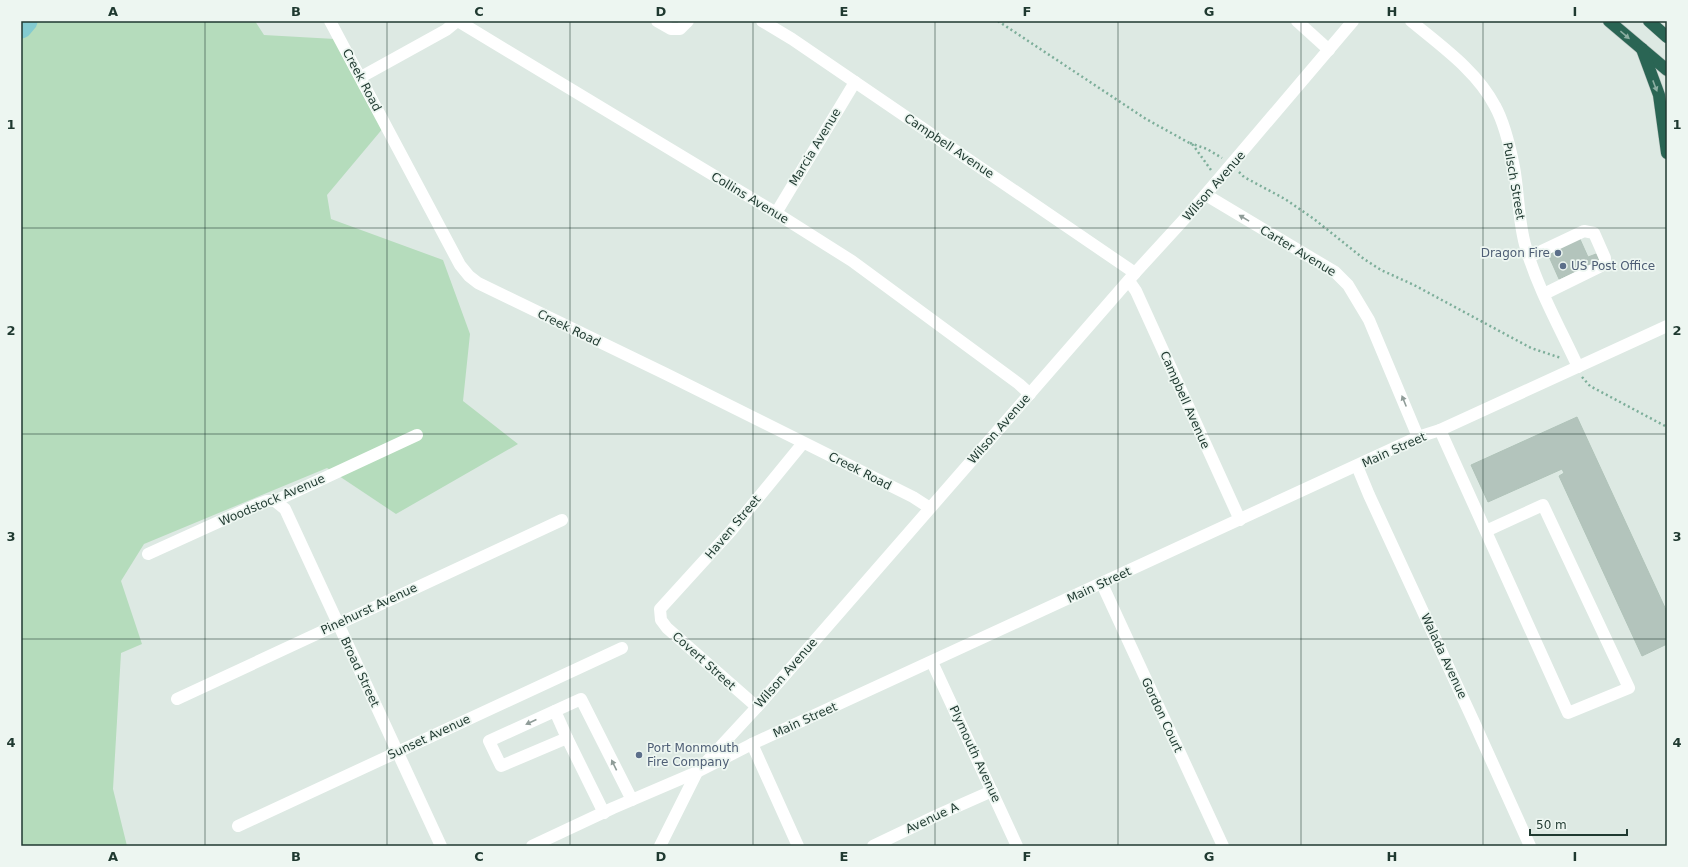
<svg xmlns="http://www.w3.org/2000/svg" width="1688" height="867" viewBox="0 0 1688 867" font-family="'DejaVu Sans',sans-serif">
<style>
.green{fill:#b5dcbc}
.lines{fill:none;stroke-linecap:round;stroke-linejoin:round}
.river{stroke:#83cbd0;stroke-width:23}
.building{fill:#b3c4bc;stroke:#b0c3b9}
.highway-casing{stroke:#bcc4c1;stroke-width:13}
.path{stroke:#7dae9a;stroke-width:2.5;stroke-dasharray:2 3;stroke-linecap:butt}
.minor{stroke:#fff;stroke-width:12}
.highway{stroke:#2a6554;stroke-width:12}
.oneway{fill:#8caea2}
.oneway2{fill:#8f9c98}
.grid{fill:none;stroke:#1f3930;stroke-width:1;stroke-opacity:0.55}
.service-dot{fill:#5c6f8a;stroke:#edf6f1;stroke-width:1.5}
.labels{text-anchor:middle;stroke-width:3.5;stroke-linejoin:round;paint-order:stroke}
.street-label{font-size:12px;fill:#1f3930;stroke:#edf6f1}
.service-label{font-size:12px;fill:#4e5e75;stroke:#edf6f1;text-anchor:start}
.neatline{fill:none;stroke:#1f3930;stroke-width:1.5}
.grid-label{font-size:13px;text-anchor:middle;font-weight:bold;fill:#1f3930}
</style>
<rect width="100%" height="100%" fill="#dde9e3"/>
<polygon class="green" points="21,21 255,21 264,35 335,39 384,127 327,195 331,219 443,260 470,334 463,401 518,444 396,514 327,468 144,544 121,581 142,644 121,653 113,789 127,846 21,846"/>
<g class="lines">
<polyline class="river" points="21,27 26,21"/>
</g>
<g class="building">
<polygon points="1579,237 1588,257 1596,254 1599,261 1559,279 1547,252"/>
<polygon points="1577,417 1667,612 1667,644 1642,656 1559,476 1564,473 1562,469 1488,502 1471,465"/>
</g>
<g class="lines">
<defs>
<g id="highway">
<polyline points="1609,21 1667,70"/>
<polyline points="1649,21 1667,37"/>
<polyline points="1642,49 1659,95 1667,153"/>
</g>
</defs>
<use href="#highway" class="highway-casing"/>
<g class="path">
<polyline points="998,21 1146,119 1193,145 1211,170"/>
<polyline points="1190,143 1207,149 1222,158"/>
<polyline points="1239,172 1244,177 1285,199 1314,219 1364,259 1381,270 1414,285 1531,348 1561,358"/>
<polyline points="1582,377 1590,386 1667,427"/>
</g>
<g class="minor">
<polyline points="330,21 460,265 469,276 478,283 666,374 913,497 930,508"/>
<polyline points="458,21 776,213 852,261 1019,384 1030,394"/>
<polyline points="657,21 671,29 680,29 688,21"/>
<polyline points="762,21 792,39 1135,273"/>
<polyline points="1297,21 1329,50"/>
<path d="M1411 21C1441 46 1477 71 1495 106 1505 124 1510 147 1514 167 1519 194 1518 222 1526 248 1538 289 1560 328 1578 367"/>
<polyline points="361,77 446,30 457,21"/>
<polyline points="1206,195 1335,272 1348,285 1369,320 1418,437"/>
<polyline points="776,213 855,82"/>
<polyline points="1529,257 1584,231 1594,233 1605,258 1605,264 1544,294"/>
<polyline points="1129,281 1136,291 1240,520"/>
<polyline points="1440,430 1568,713 1629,688 1543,505 1486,531"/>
<polyline points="1357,466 1369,495 1473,720 1530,846"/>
<polyline points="275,501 285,509 441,846"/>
<polyline points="148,554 256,505 267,501 275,501 417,435"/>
<polyline points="1102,584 1223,846"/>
<polyline points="932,662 1017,846"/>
<polyline points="177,699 562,520"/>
<polyline points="757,707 667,628 661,620 660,609 731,531 803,443"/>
<polyline points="555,711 567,738"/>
<polyline points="752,744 798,846"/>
<polyline points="604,813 567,738 501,766 489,741 581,699 632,800"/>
<polyline points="238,826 622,648"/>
<polyline points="532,846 613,808 697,772 752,744 1418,437 1440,430 1667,326"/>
<polyline points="660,846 697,772 757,707 1135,273 1189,214 1353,21"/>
<polyline points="873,846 940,814 992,791"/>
</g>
<use href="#highway" class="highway"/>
</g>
<defs><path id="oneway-solid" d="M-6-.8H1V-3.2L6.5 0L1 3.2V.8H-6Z"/></defs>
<g class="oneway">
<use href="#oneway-solid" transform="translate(1625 35) rotate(40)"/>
<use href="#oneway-solid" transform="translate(1655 86) rotate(69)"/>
</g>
<g class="oneway2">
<use href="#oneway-solid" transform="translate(1244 218) rotate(-149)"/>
<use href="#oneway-solid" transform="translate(1404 401) rotate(-112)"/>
<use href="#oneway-solid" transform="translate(531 722) rotate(155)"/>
<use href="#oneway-solid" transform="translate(614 765) rotate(-116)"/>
</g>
<path class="grid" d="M205 21V846M387 21V846M570 21V846M753 21V846M935 21V846M1118 21V846M1301 21V846M1483 21V846M21 228H1667M21 434H1667M21 639H1667"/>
<g class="service-dot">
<circle cx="1558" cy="253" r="4"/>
<circle cx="1563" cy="266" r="4"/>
<circle cx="639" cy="755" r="4"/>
</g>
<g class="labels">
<g class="street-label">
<text transform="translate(362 80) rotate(62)" y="4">Creek Road</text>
<text transform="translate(949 146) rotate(34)" y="4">Campbell Avenue</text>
<text transform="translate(815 147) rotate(-59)" y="4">Marcia Avenue</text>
<text transform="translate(1514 181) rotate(80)" y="4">Pulsch Street</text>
<text transform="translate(1214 186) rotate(-49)" y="4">Wilson Avenue</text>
<text transform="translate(750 198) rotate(31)" y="4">Collins Avenue</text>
<text transform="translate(1298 251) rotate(31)" y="4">Carter Avenue</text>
<text transform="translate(569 328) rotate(26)" y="4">Creek Road</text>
<text transform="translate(1185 400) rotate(66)" y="4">Campbell Avenue</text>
<text transform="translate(999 429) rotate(-49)" y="4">Wilson Avenue</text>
<text transform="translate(1394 450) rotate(-24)" y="4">Main Street</text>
<text transform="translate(860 471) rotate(27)" y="4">Creek Road</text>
<text transform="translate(272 500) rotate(-23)" y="4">Woodstock Avenue</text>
<text transform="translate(733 527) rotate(-50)" y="4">Haven Street</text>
<text transform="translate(1099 585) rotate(-25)" y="4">Main Street</text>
<text transform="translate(369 609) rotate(-25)" y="4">Pinehurst Avenue</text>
<text transform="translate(1444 656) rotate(65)" y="4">Walada Avenue</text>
<text transform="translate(704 661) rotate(42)" y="4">Covert Street</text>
<text transform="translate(360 672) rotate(65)" y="4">Broad Street</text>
<text transform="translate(786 673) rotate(-49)" y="4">Wilson Avenue</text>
<text transform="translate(1162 715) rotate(65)" y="4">Gordon Court</text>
<text transform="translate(805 720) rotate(-24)" y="4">Main Street</text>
<text transform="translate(429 737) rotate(-25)" y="4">Sunset Avenue</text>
<text transform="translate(975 754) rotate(65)" y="4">Plymouth Avenue</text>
<text transform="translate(932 818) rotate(-25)" y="4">Avenue A</text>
</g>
<g class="service-label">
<text x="1550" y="257" text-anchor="end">Dragon Fire</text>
<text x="1571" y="270">US Post Office</text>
<text x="647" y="752">Port Monmouth<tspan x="647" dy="14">Fire Company</tspan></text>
</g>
</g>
<rect width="1688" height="867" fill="none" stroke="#edf6f1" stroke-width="44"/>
<path d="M1530 829v6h97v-6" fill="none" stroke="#1f3930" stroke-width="2"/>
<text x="1536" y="829" font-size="12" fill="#1f3930" stroke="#edf6f1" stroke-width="3" paint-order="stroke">50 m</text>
<rect x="22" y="22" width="1644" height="823" class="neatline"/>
<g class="grid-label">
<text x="113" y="16">A</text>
<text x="296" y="16">B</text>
<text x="479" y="16">C</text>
<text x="661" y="16">D</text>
<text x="844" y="16">E</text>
<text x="1027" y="16">F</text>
<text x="1209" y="16">G</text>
<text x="1392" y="16">H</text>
<text x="1575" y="16">I</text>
<text x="11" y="129">1</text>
<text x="1677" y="129">1</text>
<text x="11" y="335">2</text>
<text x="1677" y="335">2</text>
<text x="11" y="541">3</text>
<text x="1677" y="541">3</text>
<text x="11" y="747">4</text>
<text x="1677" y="747">4</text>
<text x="113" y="861">A</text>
<text x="296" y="861">B</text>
<text x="479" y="861">C</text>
<text x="661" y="861">D</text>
<text x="844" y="861">E</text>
<text x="1027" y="861">F</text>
<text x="1209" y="861">G</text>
<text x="1392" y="861">H</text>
<text x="1575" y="861">I</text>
</g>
</svg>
